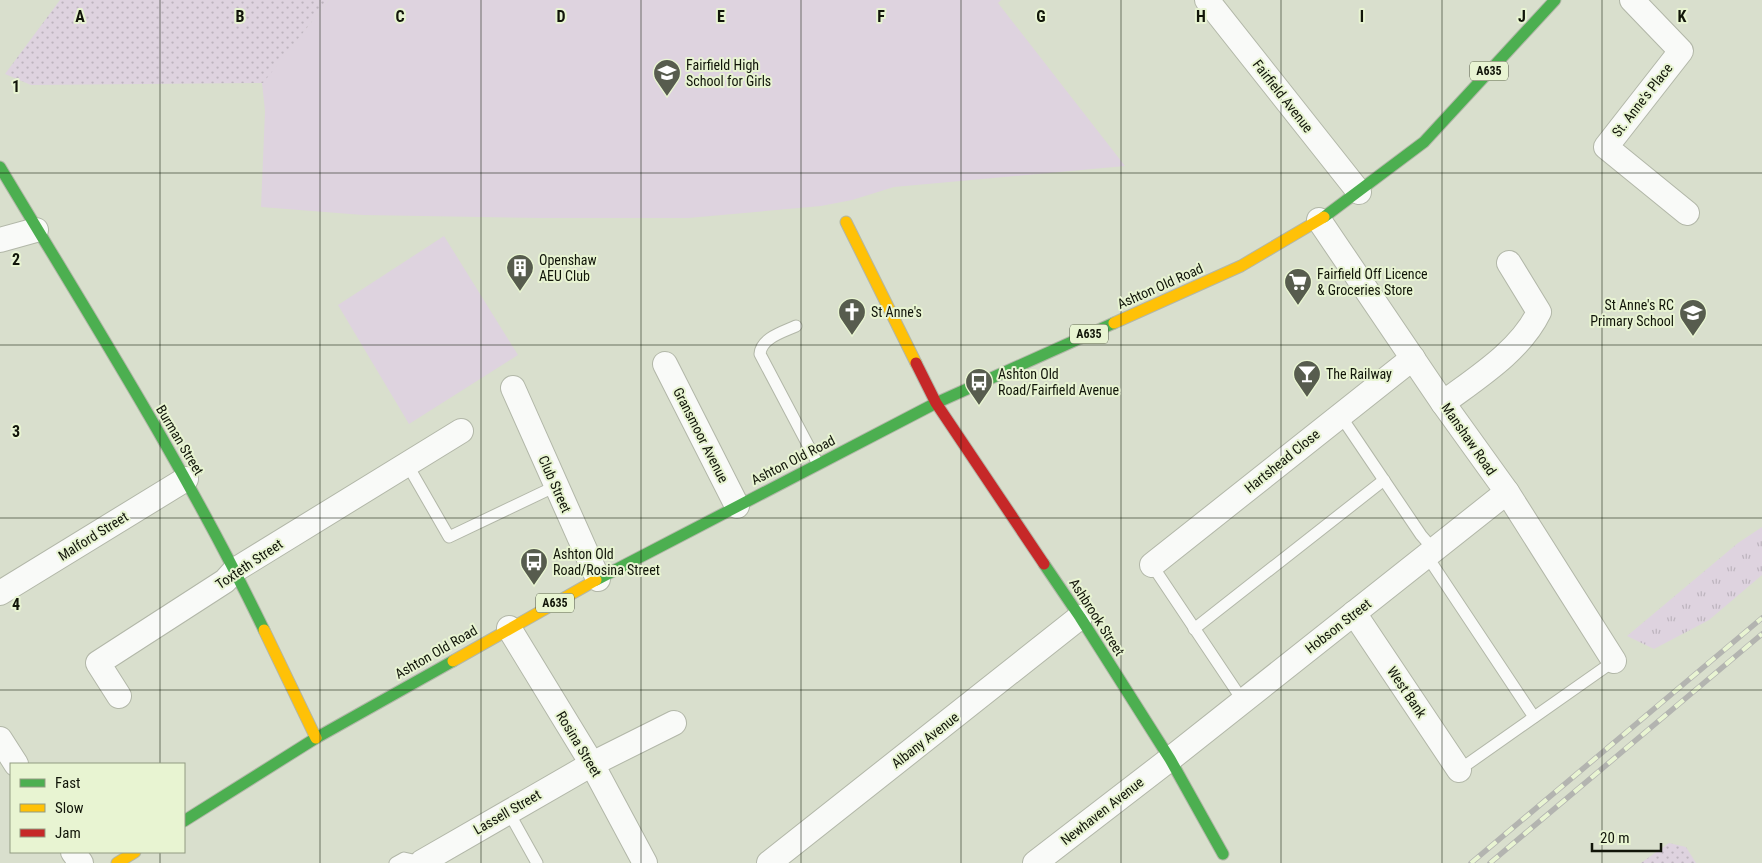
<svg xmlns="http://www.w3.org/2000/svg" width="1762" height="863" viewBox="0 0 1762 863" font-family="'Roboto Condensed',sans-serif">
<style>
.grass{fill:url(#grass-tufts)}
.park{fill:#ded3df}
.garden{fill:url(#garden-dots)}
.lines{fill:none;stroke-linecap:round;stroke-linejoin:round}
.lane-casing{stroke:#b2b7a8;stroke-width:13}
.street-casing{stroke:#b2b7a8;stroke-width:26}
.fast-casing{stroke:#b2b7a8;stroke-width:13}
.slow-casing{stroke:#b2b7a8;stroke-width:13}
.jam-casing{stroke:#b2b7a8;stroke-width:13}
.lane{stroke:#f9faf8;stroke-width:11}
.street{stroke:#f9faf8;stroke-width:24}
.fast{stroke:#4caf50;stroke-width:11}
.slow{stroke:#ffc107;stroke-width:11}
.jam{stroke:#c62828;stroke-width:11}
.rail-casing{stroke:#b3b4b0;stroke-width:5.5}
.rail{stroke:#e8f4d2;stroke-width:4;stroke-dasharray:11;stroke-linecap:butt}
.grid{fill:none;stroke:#111509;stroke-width:1;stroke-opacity:0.55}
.labels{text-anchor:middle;stroke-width:4;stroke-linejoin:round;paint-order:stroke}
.shield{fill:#e8f4d2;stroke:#525845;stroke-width:1}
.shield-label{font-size:12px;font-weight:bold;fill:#111509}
.poi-label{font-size:14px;fill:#111509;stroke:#e8f4d2;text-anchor:start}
.street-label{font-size:14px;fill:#111509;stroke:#e8f4d2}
.grid-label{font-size:16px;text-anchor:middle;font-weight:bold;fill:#111509;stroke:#e8f4d2;stroke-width:4;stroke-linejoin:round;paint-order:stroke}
</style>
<defs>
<pattern id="grass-tufts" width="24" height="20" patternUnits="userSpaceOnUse" patternTransform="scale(1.25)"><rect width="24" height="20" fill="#ded3df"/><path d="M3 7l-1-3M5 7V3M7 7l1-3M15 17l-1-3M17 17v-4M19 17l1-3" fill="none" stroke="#bdb4be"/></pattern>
<pattern id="garden-dots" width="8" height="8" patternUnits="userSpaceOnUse" patternTransform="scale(1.25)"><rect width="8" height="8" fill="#ded3df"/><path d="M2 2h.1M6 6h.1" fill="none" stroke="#bdb4be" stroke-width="1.8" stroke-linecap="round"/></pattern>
</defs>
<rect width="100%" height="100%" fill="#d9dfcd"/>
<polygon class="grass" points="1762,527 1762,575 1709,620 1654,649 1627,636 1738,543"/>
<g class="park">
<polygon points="329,0 1001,0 998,3 1125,166 894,187 852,200 821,206 688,218 540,218 363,215 261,207 265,111 262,83"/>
<polygon points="444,236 518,355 409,424 338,305"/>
</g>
<g class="garden">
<polygon points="60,0 329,0 263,83 31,85 5,74"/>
<polygon points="1669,843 1686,847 1696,863 1641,863"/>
</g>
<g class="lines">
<defs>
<g id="lane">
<path d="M796 326C783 332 761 338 760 354L818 464"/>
<polyline points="1340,415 1421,535 1434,550"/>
<polyline points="407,464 449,537 556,486"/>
<polyline points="1427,556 1534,717"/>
<polyline points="1152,565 1243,701"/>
<polyline points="1194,629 1384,480"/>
<polyline points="1459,770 1614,661"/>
<polyline points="508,811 537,863"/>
<polyline points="395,863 404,858 422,862"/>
</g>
<g id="street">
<polyline points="1207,0 1359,192"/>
<polyline points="1632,0 1681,51 1606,147 1687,213"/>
<polyline points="1319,220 1443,403 1507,492 1614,661"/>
<polyline points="0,240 36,230"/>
<polyline points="665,364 737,506"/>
<polyline points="513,388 598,579"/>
<path d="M1443 403C1478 377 1520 351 1539 312L1509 263"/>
<polyline points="1152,565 1413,358"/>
<polyline points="0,593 186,479"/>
<polyline points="1354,613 1459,770"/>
<polyline points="509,628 592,764 645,863"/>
<polyline points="119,696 98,663 225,581 235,570 461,431"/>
<polyline points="0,739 16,764"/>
<polyline points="73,852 81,863"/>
<polyline points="423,863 422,862 592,764 674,723"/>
<polyline points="769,863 1080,617"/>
<polyline points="1035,863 1170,759 1507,492"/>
</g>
<g id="fast">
<path d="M0 167C91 319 187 470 264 630"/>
<polyline points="1324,217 1424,142 1555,0"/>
<polyline points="1044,564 1080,617 1170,759 1223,854"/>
<polyline points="596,580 936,403 1114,323"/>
<polyline points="184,821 316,738 453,661"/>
</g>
<g id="slow">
<polyline points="846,222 916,363"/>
<polyline points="1114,323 1241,266 1324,217"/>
<polyline points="264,630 316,738"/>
<polyline points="453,661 596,580"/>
<polyline points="117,863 135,852"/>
</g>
<polyline id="jam" points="916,363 936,403 1044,564"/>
</defs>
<use href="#lane" class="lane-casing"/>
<use href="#street" class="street-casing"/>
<use href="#fast" class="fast-casing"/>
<use href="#slow" class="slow-casing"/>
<use href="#jam" class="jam-casing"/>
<use href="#lane" class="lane"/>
<use href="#street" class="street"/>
<use href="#fast" class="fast"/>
<use href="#slow" class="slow"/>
<use href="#jam" class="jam"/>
<defs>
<g id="rail">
<polyline points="1471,863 1762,618"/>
<polyline points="1490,863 1762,634"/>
</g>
</defs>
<use href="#rail" class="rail-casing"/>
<use href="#rail" class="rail"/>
</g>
<path class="grid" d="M160 0V764M320 0V863M481 0V863M641 0V863M801 0V863M961 0V863M1121 0V863M1281 0V863M1442 0V863M1602 0V863M0 173H1762M0 345H1762M0 518H1762M0 690H1762M160 852V863"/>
<defs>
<symbol id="school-pin" viewBox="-11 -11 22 30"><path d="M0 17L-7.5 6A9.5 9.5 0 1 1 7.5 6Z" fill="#575c4e" stroke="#e8f4d2"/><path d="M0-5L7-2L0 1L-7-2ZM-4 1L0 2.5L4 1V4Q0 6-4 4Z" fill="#fff"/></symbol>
<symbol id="building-pin" viewBox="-11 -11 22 30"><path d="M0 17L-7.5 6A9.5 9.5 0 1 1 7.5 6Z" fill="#575c4e" stroke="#e8f4d2"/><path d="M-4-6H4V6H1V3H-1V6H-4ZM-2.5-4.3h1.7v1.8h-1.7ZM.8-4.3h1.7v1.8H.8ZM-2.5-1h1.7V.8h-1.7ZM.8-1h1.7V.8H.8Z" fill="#fff"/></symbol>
<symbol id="supermarket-pin" viewBox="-11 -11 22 30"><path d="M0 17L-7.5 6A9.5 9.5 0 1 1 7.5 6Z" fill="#575c4e" stroke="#e8f4d2"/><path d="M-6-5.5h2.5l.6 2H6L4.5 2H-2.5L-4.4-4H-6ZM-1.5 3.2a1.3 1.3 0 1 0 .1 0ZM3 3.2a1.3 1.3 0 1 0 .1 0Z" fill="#fff"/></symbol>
<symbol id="church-pin" viewBox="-11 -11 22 30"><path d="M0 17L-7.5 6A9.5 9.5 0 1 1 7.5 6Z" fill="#575c4e" stroke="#e8f4d2"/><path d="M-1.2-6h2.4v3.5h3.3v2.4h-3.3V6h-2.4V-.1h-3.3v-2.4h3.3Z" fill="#fff"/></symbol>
<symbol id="bar-pin" viewBox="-11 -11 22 30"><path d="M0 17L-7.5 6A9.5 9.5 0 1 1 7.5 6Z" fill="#575c4e" stroke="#e8f4d2"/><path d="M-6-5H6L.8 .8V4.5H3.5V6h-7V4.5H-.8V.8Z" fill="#fff"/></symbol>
<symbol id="bus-pin" viewBox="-11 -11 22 30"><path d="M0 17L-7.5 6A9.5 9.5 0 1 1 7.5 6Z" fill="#575c4e" stroke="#e8f4d2"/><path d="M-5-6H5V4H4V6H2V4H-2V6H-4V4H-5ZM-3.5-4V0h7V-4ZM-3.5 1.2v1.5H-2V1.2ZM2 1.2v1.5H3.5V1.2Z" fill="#fff"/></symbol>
</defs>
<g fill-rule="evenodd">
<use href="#school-pin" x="651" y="57" width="32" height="43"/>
<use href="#building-pin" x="504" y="252" width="32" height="43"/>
<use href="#supermarket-pin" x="1282" y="266" width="32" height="43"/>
<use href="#church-pin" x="836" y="296" width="32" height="43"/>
<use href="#school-pin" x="1677" y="297" width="32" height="43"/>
<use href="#bar-pin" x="1291" y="358" width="32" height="43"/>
<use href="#bus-pin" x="963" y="366" width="32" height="43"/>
<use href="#bus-pin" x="518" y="546" width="32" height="43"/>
</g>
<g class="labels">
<g class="shield">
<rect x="1470" y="61.5" width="38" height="19" rx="4"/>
<rect x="1070" y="324.5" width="38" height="19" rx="4"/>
<rect x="536" y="593.5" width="38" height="19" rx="4"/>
</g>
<g class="shield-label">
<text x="1489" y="75">A635</text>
<text x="1089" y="338">A635</text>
<text x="555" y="607">A635</text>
</g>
<g class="poi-label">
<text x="686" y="70">Fairfield High<tspan x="686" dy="16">School for Girls</tspan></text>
<text x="539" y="265">Openshaw<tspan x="539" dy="16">AEU Club</tspan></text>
<text x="1317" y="279">Fairfield Off Licence<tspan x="1317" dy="16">&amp; Groceries Store</tspan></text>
<text x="1674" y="310" text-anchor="end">St Anne's RC<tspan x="1674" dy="16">Primary School</tspan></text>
<text x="871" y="317">St Anne's</text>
<text x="998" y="379">Ashton Old<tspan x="998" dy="16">Road/Fairfield Avenue</tspan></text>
<text x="1326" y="379">The Railway</text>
<text x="553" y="559">Ashton Old<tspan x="553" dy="16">Road/Rosina Street</tspan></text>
</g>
<g class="street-label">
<text transform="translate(1283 96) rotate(52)" y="5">Fairfield Avenue</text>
<text transform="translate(1642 100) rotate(-52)" y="5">St. Anne's Place</text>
<text transform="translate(1160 286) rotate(-24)" y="5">Ashton Old Road</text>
<text transform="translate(701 435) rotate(63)" y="5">Gransmoor Avenue</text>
<text transform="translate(1469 439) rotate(55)" y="5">Manshaw Road</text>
<text transform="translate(180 440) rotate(59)" y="5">Burman Street</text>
<text transform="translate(793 460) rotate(-27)" y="5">Ashton Old Road</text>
<text transform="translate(1282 461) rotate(-39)" y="5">Hartshead Close</text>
<text transform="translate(555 484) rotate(66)" y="5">Club Street</text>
<text transform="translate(93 536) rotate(-32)" y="5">Malford Street</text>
<text transform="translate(249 564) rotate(-34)" y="5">Toxteth Street</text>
<text transform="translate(1097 617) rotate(57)" y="5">Ashbrook Street</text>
<text transform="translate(1338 626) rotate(-38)" y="5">Hobson Street</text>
<text transform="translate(436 652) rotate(-30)" y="5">Ashton Old Road</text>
<text transform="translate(1407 692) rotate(56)" y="5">West Bank</text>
<text transform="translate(925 740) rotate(-38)" y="5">Albany Avenue</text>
<text transform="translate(579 744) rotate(59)" y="5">Rosina Street</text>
<text transform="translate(1102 811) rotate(-38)" y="5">Newhaven Avenue</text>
<text transform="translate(507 812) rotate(-30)" y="5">Lassell Street</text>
</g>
</g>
<g class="grid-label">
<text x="80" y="22">A</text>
<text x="240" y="22">B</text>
<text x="400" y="22">C</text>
<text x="561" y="22">D</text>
<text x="721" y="22">E</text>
<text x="881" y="22">F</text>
<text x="1041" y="22">G</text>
<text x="1201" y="22">H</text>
<text x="1362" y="22">I</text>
<text x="1522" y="22">J</text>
<text x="1682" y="22">K</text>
<text x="16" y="92">1</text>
<text x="16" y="265">2</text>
<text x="16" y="437">3</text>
<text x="16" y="610">4</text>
</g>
<rect x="10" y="763" width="175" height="90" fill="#e8f4d2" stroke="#929b82"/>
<rect x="20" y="779" width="25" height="8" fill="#4caf50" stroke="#929b82"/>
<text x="55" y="788" font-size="15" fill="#111509">Fast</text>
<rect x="20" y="804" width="25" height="8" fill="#ffc107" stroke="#929b82"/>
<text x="55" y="813" font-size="15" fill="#111509">Slow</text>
<rect x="20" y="829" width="25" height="8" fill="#c62828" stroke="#929b82"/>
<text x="55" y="838" font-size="15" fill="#111509">Jam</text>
<path d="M1592 843v8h69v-8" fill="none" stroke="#111509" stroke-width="2.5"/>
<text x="1600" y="843" font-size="15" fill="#111509" stroke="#e8f4d2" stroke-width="4" paint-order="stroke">20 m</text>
</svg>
